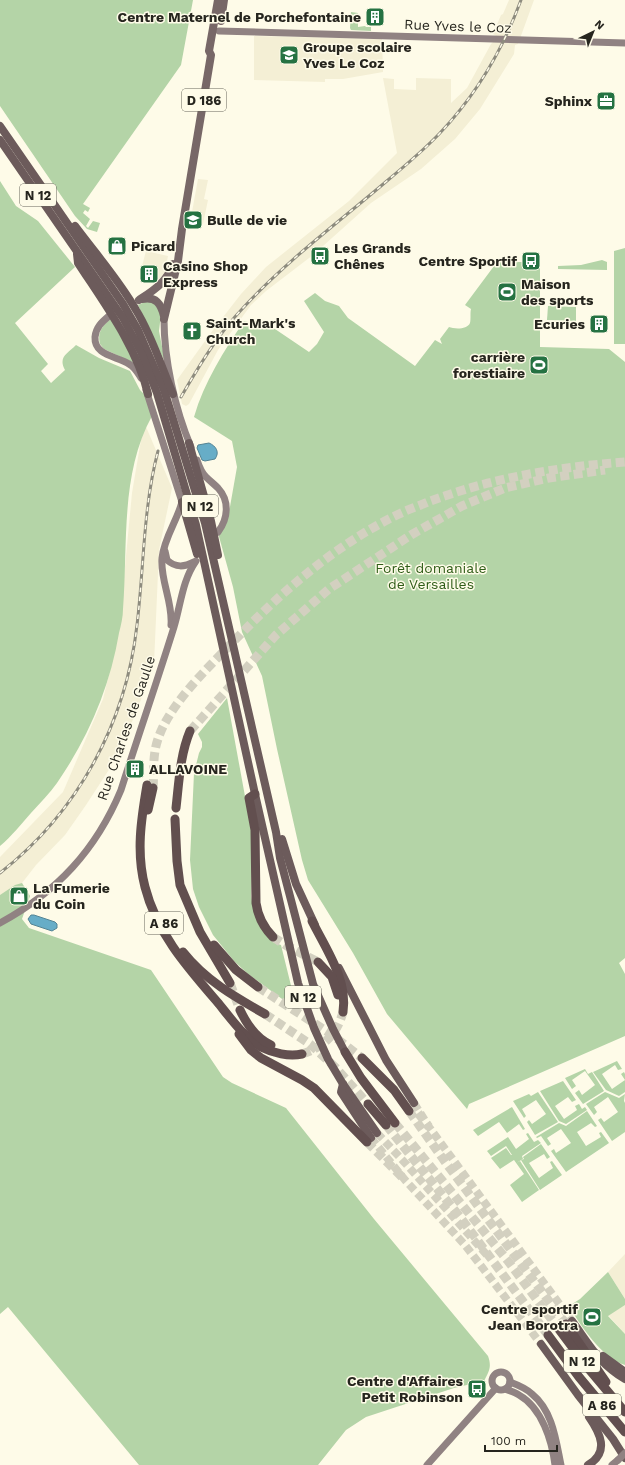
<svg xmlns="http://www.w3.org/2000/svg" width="625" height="1465" viewBox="0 0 625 1465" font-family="'Work Sans',sans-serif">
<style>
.built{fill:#f4efd5}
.green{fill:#b4d4a7}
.water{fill:#67adc7;stroke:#548494}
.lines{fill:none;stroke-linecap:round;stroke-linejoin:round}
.trunk-tunnel{stroke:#d3d0c0;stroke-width:8;stroke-dasharray:8 4;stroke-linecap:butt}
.motorway-tunnel{stroke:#d3d0c0;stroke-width:9;stroke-dasharray:9 4.5;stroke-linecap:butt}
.secondary{stroke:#908282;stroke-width:7}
.primary{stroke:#776767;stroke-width:8}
.trunk{stroke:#6c5b5b;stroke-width:8}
.motorway{stroke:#624f4f;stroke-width:9}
.rail-casing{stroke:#8d8b7e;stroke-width:3}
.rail{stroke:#fefbe8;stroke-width:1.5;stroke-dasharray:4.5;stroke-linecap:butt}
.secondary-bridge{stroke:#908282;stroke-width:7}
.labels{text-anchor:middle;stroke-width:3;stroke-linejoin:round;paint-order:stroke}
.shield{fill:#fefbe8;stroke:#67655b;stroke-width:1}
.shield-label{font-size:13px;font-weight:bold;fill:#26251e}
.poi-label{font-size:14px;font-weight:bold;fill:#26251e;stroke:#fefbe8;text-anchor:start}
.street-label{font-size:14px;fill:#26251e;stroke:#fefbe8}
.park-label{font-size:14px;fill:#305d18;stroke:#fefbe8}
</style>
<rect width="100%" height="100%" fill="#fefbe8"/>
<g class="built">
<polygon points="509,0 534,0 518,44 515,45 514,54 480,109 455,139 421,169 371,203 313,255 266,291 251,305 218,350 189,404 186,406 182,404 177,380 213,330 241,294 266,267 349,201 397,153 383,78 394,79 394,89 416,90 416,78 451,79 451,103 467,88 491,44 498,37 493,34 501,15 503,14"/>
<polygon points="254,36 382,39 383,72 343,79 325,79 325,82 254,80"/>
<polygon points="198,179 208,180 204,199 208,200 203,224 190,223"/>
<polygon points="146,251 168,256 164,275 153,283 149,281 141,270"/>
<polygon points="144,422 172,488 159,550 154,664 136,713 112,765 86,805 65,835 36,865 22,883 30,896 0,915 0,857 63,792 103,699 115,650 124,577 132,493"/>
<polygon points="625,1254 625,1299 608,1272"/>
<polygon points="625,1305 625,1334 608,1315"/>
</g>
<g class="green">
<polygon points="0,0 193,0 181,65 83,204 90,208 88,212 85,210 83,213 90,219 86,226 88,228 93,221 100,223 97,232 87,229 75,216 0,106"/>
<polygon points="351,12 358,13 358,27 365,26 366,27 371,27 371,31 351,30 350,28"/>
<path d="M0 181 16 206 38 221 75 267 15 323 48 364 41 371 51 383 65 370C58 357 67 354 76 345L99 358 130 371 140 390 146 396 152 416C120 474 128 545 123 609 123 617 121 625 119 633 110 687 88 738 57 783 50 793 40 803 31 813 21 824 12 836 0 846Z"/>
<polygon points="625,248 625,344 614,344 614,251"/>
<polygon points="602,260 607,262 607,270 558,269 558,266 581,265"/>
<path d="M497 262H540V347L609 349 625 362V958L619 963 625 974V1036L469 1104 467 1109 387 1014 353 953 308 880 302 860 277 749 262 676 242 632 233 587 218 533 228 518 237 467 232 441 194 417C204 382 224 351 244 321L275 329 309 352 317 344 324 332 304 301 315 293 325 301 339 306 348 318 415 366 435 340 442 344 440 339 449 327C454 329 467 330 470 323 471 319 470 313 471 309L465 305Z"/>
<polygon points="147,301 153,301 161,314 159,331 165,362 138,305"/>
<polygon points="548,306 576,307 576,321 547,320"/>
<path d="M111 319 136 364 104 349 100 344C97 332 102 326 111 319Z"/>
<polygon points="227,698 251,829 252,855 251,896 253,908 267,935 273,942 281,945 297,1010 247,973 234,961 213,935 199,907 193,889 190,860 194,773 199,753 202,747 202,742 198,734"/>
<path d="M22 883 30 896 22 919 29 928 151 970 223 1077 232 1083 286 1108 374 1219 488 1356C492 1367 489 1371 484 1381L454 1388 366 1417 346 1430 318 1465H139L8 1307 0 1314V895L15 885Z"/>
<polygon points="617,1061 622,1069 618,1070 615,1065 602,1074 612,1089 625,1080 621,1074 624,1072 625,1074 625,1092 619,1096 606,1090 593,1072"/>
<polygon points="585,1069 588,1074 592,1072 604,1091 583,1104 575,1093 579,1090 582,1095 595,1085 585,1071 572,1080 576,1086 572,1089 565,1078"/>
<polygon points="563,1081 576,1100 572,1102 568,1097 555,1106 564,1119 577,1110 575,1106 579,1104 582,1109 585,1107 587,1110 566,1124 559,1121 540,1091"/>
<polygon points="538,1092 558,1122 535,1135 527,1122 529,1120 532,1124 546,1114 536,1100 522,1109 526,1116 524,1118 513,1101 529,1094 531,1096"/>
<polygon points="605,1092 619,1098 625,1094 624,1101 625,1103 625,1132 612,1141 598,1120 601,1118 604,1122 618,1112 608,1097 594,1107 597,1112 594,1115 586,1104"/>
<polygon points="512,1107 525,1129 523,1130 519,1124 507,1133 499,1122 478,1136 473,1130"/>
<polygon points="587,1111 597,1126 595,1127 591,1123 577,1132 586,1146 601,1137 599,1133 601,1132 609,1143 566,1172 551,1151 554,1149 556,1153 571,1143 561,1129 547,1138 551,1144 548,1146 541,1136 537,1138 536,1137 559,1123 566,1126"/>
<polygon points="528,1133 534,1142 538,1140 541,1143 522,1156 523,1159 516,1163 520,1161 539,1190 522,1202 510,1185 524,1174 514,1160 500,1169 491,1158 506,1148 511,1155 512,1155 506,1146 491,1156 487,1151 508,1137 516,1149 529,1139 526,1134"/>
<polygon points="541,1144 550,1157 547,1159 544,1154 529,1163 539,1178 553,1168 550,1162 552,1161 562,1175 540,1190 521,1160 524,1159 523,1157"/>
<path d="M608 1272 625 1299V1305L608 1316 625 1334V1365C603 1359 580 1325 569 1306L580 1299Z"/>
</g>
<g class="water">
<path d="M209 443C216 446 220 452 215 459L205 461 202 460 197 448 198 445Z"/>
<polygon points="34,915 55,922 57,924 57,928 52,931 31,924 28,919 31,915"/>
</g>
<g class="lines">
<g class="trunk-tunnel">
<polyline points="414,1103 429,1127 572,1321"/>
<polyline points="377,1133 407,1165 487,1255"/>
<polyline points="371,1138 405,1180 465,1245 541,1344"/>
</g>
<g class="motorway-tunnel">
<polyline points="190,731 276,635 329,589 411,535 462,506 505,488 549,478 605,470"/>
<path d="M153 788C154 776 153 763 155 751 161 712 204 672 231 644 280 593 335 545 399 514 409 509 419 506 428 502 491 478 558 467 625 462"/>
<polyline points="273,937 287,946 318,962"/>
<polyline points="230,983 240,1010"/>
<polyline points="258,987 331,1034 362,1058"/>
<polyline points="265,1014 310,1044 335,1067 368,1104"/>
<path d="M302 1054C324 1047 337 1034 343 1012"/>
<polyline points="409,1111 446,1163 566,1324"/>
<polyline points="418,1113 429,1127"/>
<polyline points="395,1123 508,1261 558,1328"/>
<polyline points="386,1125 460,1217 548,1335"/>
<polyline points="367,1142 405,1180"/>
</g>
<g class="secondary">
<polyline points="219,31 625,43"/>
<path d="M109 316C102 322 96 327 95 337 94 356 117 356 129 364 135 367 138 373 141 378"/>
<path d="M164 319C164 360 175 409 191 447"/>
<path d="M146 390 182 502C177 521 164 538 162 558 160 580 173 602 171 625"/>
<path d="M197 460C199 466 202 473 206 477 210 481 214 484 218 488 230 501 228 519 218 532"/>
<path d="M165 551 167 560C176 568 184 567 194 562"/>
<path d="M0 923C57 892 96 850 121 790 138 736 157 682 174 627 181 604 182 581 196 561"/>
<circle cx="501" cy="1381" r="9"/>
<path d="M510 1382C518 1385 526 1388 532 1394 553 1411 556 1441 561 1465"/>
<path d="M505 1389C510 1391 515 1392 519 1395 542 1408 552 1441 555 1465"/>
<polyline points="427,1465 496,1388"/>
<polyline points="612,1465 618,1460"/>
</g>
<g class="primary">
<polyline points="221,21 224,0"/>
<path d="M142 299C156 296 161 304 164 316"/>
<path d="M139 300C154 290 167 282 173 264"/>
<polyline points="164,319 178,261 182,229 211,55 209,51 218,0"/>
</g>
<g class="trunk">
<polyline points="0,126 123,304 138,330 164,390 205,523 276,832 280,858 313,984 333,1029 345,1052"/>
<polyline points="0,140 123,318 141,352 157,393 196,525 255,794 298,983 314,1028 328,1059 343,1084 377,1133"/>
<path d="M75 226C95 253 119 280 136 310 152 336 161 366 173 394"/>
<path d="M77 254 78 263C104 303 137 347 148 394"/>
<polyline points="189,443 211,521 218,555"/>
<polyline points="182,502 197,554"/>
<polyline points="282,839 296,884 315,925"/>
<polyline points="339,968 386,1060 414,1103"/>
<polyline points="343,1084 341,1092 371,1138"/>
<path d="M572 1321C589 1344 599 1364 625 1379"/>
<polyline points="541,1344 578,1395 613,1439 625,1458"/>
<polyline points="603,1356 625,1372"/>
<path d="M588 1465C610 1452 600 1433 589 1417"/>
</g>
<g class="motorway">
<path d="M147 785C141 820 136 853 145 887 157 934 188 968 219 1004 231 1019 244 1037 261 1047 273 1053 289 1057 302 1054"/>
<path d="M255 794 249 798 255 830 256 903C258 917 263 927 273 937"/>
<path d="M176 808C179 782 180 755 190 731"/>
<polyline points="148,810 153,788"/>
<polyline points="175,819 177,861 180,885 200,932 230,983"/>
<path d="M312 921C326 949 348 980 343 1012"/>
<polyline points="214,945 236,970 258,987"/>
<path d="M183 952C205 980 235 997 265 1014"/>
<polyline points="318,962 332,977 338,995"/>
<path d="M240 1010C247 1025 256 1038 271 1045"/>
<polyline points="239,1034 251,1050 261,1058 302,1080 314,1088 367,1142"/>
<polyline points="345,1052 361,1078 395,1123"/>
<polyline points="362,1058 394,1090 409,1111"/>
<polyline points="368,1104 386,1125"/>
<polyline points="566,1324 606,1382"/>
<polyline points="558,1328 588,1368 625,1412"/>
<polyline points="548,1335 579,1377 625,1432"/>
</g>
<defs>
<g id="rail">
<path d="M181 397C199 366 218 334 243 308 286 261 339 222 388 180 406 165 424 150 440 133 476 95 503 49 521 0"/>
<path d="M0 873C78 812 126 723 137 625 144 567 143 508 158 451"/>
</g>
</defs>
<use href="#rail" class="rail-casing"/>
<use href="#rail" class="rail"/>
<polyline class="secondary-bridge" points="618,1460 625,1453"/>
</g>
<defs>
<symbol id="building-square" viewBox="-11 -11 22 22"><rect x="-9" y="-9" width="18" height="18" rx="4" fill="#257242" stroke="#fefbe8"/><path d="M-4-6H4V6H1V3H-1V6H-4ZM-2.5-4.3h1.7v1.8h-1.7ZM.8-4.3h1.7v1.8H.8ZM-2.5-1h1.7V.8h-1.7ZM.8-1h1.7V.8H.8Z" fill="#fff"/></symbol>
<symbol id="school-square" viewBox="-11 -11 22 22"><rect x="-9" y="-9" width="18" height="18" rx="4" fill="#257242" stroke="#fefbe8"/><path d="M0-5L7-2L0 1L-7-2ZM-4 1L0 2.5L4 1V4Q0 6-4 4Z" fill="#fff"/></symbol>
<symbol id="office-square" viewBox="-11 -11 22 22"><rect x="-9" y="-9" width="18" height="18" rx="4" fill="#257242" stroke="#fefbe8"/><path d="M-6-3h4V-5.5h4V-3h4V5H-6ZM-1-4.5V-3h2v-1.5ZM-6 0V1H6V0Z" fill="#fff"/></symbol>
<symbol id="shop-square" viewBox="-11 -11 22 22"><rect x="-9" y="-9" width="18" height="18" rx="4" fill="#257242" stroke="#fefbe8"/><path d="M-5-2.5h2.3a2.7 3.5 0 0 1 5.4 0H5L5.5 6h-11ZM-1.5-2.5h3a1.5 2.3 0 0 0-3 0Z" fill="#fff"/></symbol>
<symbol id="bus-square" viewBox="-11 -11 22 22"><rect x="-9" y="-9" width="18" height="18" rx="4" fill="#257242" stroke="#fefbe8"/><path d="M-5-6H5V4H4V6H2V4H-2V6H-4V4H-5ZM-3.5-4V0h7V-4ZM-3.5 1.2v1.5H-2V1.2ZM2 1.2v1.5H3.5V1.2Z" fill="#fff"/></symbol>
<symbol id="stadium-square" viewBox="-11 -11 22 22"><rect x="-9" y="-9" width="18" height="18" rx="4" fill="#257242" stroke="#fefbe8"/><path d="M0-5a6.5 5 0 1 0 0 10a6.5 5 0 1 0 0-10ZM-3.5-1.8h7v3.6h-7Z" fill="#fff"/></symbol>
<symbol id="church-square" viewBox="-11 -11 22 22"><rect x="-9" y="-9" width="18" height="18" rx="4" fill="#257242" stroke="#fefbe8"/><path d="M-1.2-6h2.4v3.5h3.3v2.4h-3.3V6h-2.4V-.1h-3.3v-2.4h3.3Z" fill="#fff"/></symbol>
</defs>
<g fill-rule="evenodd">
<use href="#building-square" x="364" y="6" width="22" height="22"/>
<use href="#school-square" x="278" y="44" width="22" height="22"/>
<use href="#office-square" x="595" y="90" width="22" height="22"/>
<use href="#school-square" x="182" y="209" width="22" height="22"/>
<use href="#shop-square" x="106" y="235" width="22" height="22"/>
<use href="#bus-square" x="309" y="245" width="22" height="22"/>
<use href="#bus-square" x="520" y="250" width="22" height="22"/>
<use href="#building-square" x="138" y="263" width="22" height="22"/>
<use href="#stadium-square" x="496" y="281" width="22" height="22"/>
<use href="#building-square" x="588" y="313" width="22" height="22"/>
<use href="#church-square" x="181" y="320" width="22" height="22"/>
<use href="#stadium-square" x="528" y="354" width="22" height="22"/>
<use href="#building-square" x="124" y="758" width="22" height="22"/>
<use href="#shop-square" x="8" y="885" width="22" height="22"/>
<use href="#stadium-square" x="581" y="1306" width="22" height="22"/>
<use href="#bus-square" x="466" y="1378" width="22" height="22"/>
</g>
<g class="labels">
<g class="shield">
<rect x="182" y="89" width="44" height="22" rx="3"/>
<rect x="20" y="184" width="36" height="22" rx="3"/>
<rect x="182" y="495" width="36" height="22" rx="3"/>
<rect x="145" y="912" width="38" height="22" rx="3"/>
<rect x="285" y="986" width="36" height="22" rx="3"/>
<rect x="564" y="1350" width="36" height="22" rx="3"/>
<rect x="583" y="1394" width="38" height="22" rx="3"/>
</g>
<g class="shield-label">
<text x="204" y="105">D 186</text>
<text x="38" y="200">N 12</text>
<text x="200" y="511">N 12</text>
<text x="164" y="928">A 86</text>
<text x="303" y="1002">N 12</text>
<text x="582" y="1366">N 12</text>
<text x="602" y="1410">A 86</text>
</g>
<g class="poi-label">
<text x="361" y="22" text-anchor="end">Centre Maternel de Porchefontaine</text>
<text x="303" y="52">Groupe scolaire<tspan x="303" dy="16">Yves Le Coz</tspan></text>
<text x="592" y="106" text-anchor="end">Sphinx</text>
<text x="207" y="225">Bulle de vie</text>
<text x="131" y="251">Picard</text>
<text x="334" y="253">Les Grands<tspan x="334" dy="16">Chênes</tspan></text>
<text x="517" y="266" text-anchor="end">Centre Sportif</text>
<text x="163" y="271">Casino Shop<tspan x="163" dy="16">Express</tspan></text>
<text x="521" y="289">Maison<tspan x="521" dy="16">des sports</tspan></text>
<text x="206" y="328">Saint-Mark's<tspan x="206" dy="16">Church</tspan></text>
<text x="585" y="329" text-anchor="end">Ecuries</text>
<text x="525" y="362" text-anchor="end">carrière<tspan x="525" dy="16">forestiaire</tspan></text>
<text x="149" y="774">ALLAVOINE</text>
<text x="33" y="893">La Fumerie<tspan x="33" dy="16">du Coin</tspan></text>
<text x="578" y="1314" text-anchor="end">Centre sportif<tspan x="578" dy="16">Jean Borotra</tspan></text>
<text x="463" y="1386" text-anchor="end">Centre d'Affaires<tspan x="463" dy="16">Petit Robinson</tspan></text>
</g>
<g class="street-label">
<text transform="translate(458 26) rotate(2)" y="5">Rue Yves le Coz</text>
<text transform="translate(126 728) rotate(-71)" y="5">Rue Charles de Gaulle</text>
</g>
<g class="park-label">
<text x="431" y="573">Forêt domaniale<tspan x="431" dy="16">de Versailles</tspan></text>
</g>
</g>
<g transform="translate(593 32) rotate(43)" stroke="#fefbe8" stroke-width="3" paint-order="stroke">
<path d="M0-3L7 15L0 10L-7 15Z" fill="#26251e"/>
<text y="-6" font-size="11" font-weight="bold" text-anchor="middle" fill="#26251e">N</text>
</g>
<path d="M485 1445v6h72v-6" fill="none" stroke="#26251e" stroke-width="2"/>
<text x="491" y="1445" font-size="12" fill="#26251e" stroke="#fefbe8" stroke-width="3" paint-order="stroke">100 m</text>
</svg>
